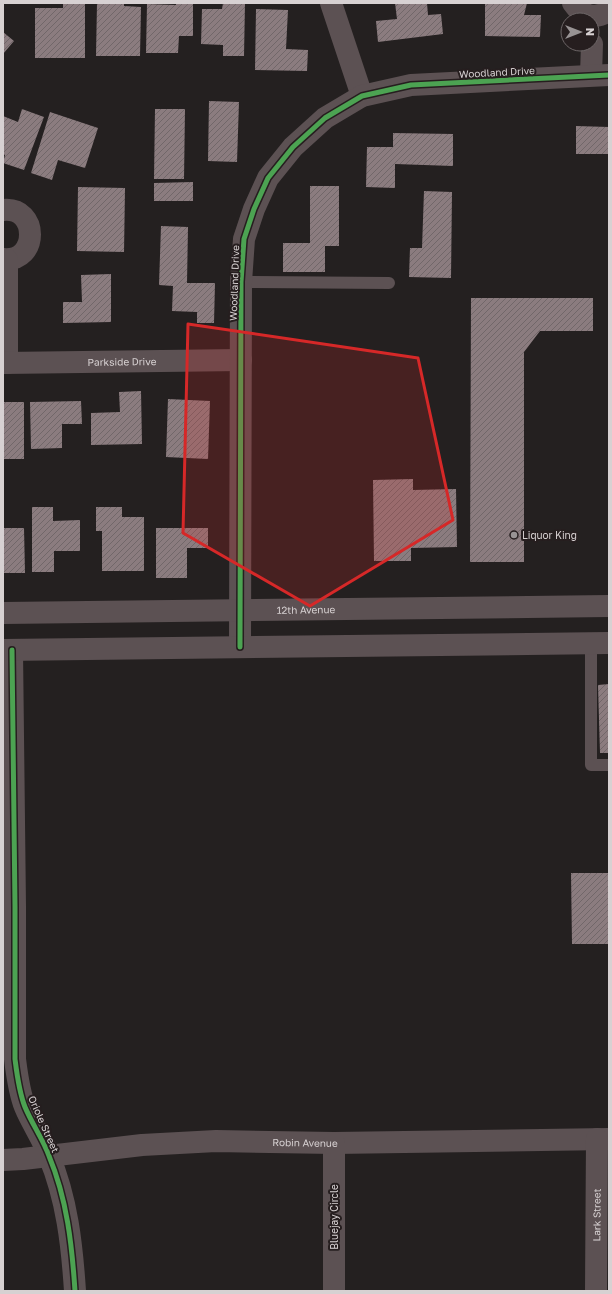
<svg xmlns="http://www.w3.org/2000/svg" width="612" height="1294" viewBox="0 0 612 1294" font-family="'Golos Text',sans-serif">
<style>
.building{fill:url(#building-hatch)}
.lines{fill:none;stroke-linecap:round;stroke-linejoin:round}
.service{stroke:#5c5153;stroke-width:12}
.minor{stroke:#5c5153;stroke-width:22}
.tertiary{stroke:#5c5153;stroke-width:22}
.cycleway-casing{stroke:#261e1f;stroke-width:8}
.cycleway{stroke:#4ca352;stroke-width:5}
.marked{fill:#d62828;fill-opacity:0.2;stroke:#d62828;stroke-width:3;stroke-linejoin:round}
.poi-dot{fill:#989394;stroke:#261e1f;stroke-width:1.5}
.labels{text-anchor:middle;stroke-width:4;stroke-linejoin:round;paint-order:stroke}
.street-label{font-size:10px;fill:#d7d1d2;stroke:#261e1f}
.poi-label{font-size:10px;fill:#d7d1d2;stroke:#261e1f;text-anchor:start}
</style>
<defs>
<pattern id="building-hatch" width="6" height="6" patternUnits="userSpaceOnUse"><rect width="6" height="6" fill="#8b7c7f"/><path d="M-1 1l2-2M0 6l6-6M5 7l2-2" fill="none" stroke="#716769"/></pattern>
</defs>
<rect width="100%" height="100%" fill="#242020"/>
<g class="building">
<polygon points="63,3 85,3 85,58 35,58 35,8 63,8"/>
<polygon points="97,3 124,3 124,6 141,7 140,56 96,56"/>
<polygon points="176,3 193,3 193,36 179,36 178,53 146,53 147,4 176,5"/>
<polygon points="223,3 245,3 244,56 223,56 223,45 201,44 202,9 222,9"/>
<polygon points="395,3 427,3 428,15 441,14 443,34 378,42 376,21 397,19"/>
<polygon points="485,3 527,3 524,15 541,15 540,37 485,36"/>
<polygon points="256,9 288,10 286,49 308,50 307,71 255,70"/>
<polygon points="3,32 14,41 3,54"/>
<polygon points="209,101 239,102 237,162 208,161"/>
<polygon points="22,109 44,117 24,170 3,163 5,155 3,154 3,116 18,122"/>
<polygon points="155,109 185,109 184,179 154,179"/>
<polygon points="50,112 98,128 85,168 58,160 52,180 31,173"/>
<polygon points="576,126 609,127 609,154 576,154"/>
<polygon points="393,133 453,134 453,166 395,164 395,188 366,187 367,147 393,147"/>
<polygon points="193,182 193,201 154,201 154,183"/>
<polygon points="310,186 339,186 339,246 325,246 325,272 283,272 283,243 310,243"/>
<polygon points="78,187 125,188 124,252 77,251"/>
<polygon points="424,191 452,192 451,278 409,277 410,248 422,248"/>
<polygon points="161,226 188,227 187,283 215,283 214,323 197,323 197,312 172,311 173,286 159,285"/>
<polygon points="111,274 111,322 63,323 63,302 82,302 81,275"/>
<polygon points="471,298 593,298 593,331 540,331 524,352 524,562 470,562"/>
<polygon points="141,391 142,444 91,445 91,413 120,412 119,392"/>
<polygon points="168,399 210,401 208,459 166,457"/>
<polygon points="81,401 82,424 62,424 62,448 31,449 30,402"/>
<rect x="3" y="402" width="21" height="57"/>
<polygon points="413,479 413,490 456,489 457,547 411,548 411,561 374,561 373,480"/>
<polygon points="32,507 53,507 53,521 80,520 80,551 54,551 54,572 32,572"/>
<polygon points="96,507 122,507 122,517 144,517 144,571 102,571 102,531 96,531"/>
<polygon points="3,528 24,528 25,573 3,573"/>
<polygon points="156,528 208,528 208,548 187,548 187,578 156,578"/>
<polygon points="609,684 609,753 600,753 598,685"/>
<polygon points="571,873 609,873 609,944 572,944"/>
</g>
<g class="lines">
<g class="service">
<polyline points="241,282 389,283"/>
<polyline points="591,643 591,765 609,765"/>
</g>
<g class="minor">
<polyline points="331,3 362,96"/>
<path d="M573 3C581 15 596 21 609 10"/>
<polyline points="591,75 592,44"/>
<path d="M3 210C39 206 39 263 3 259"/>
<polyline points="7,260 7,363"/>
<path id="s1" d="M3 363 241 360"/>
<polyline points="240,647 241,282 244,239 254,209 268,178 293,147 325,118 362,96 411,85 609,75"/>
<path d="M12 650 15 907V1059C17 1075 19 1092 25 1107 32 1124 43 1139 49 1156 67 1199 72 1245 75 1291"/>
<path id="s2" d="M3 1160 23 1159 142 1145 216 1141 334 1143 609 1139"/>
<polyline points="334,1291 334,1143"/>
<path id="s3" d="M596 1291 597 1139"/>
</g>
<g class="tertiary">
<path id="s4" d="M3 613 609 606"/>
<polyline points="3,650 609,643"/>
</g>
<defs>
<g id="cycleway">
<polyline points="240,647 241,282 244,239 254,209 268,178 293,147 325,118 362,96 411,85 609,75"/>
<path d="M12 650 15 907V1059C17 1075 19 1092 25 1107 32 1124 43 1139 49 1156 67 1199 72 1245 75 1291"/>
</g>
</defs>
<use href="#cycleway" class="cycleway-casing"/>
<use href="#cycleway" class="cycleway"/>
</g>
<path class="marked" d="M188 324 418 358 453 520 310 606 183 533Z"/>
<circle class="poi-dot" cx="514" cy="535" r="4"/>
<g class="labels">
<g class="street-label">
<text transform="translate(497 72) rotate(-3)" y="4">Woodland Drive</text>
<text transform="translate(234 283) rotate(-88)" y="4">Woodland Drive</text>
<text dy="4" stroke="none"><textPath href="#s1" startOffset="119">Parkside Drive</textPath></text>
<text dy="4" stroke="none"><textPath href="#s4" startOffset="303">12th Avenue</textPath></text>
<text transform="translate(44 1124) rotate(66)" y="4">Oriole Street</text>
<text dy="4" stroke="none"><textPath href="#s2" startOffset="303">Robin Avenue</textPath></text>
<text dy="4" stroke="none"><textPath href="#s3" startOffset="76">Lark Street</textPath></text>
<text transform="translate(334 1217) rotate(-90)" y="4">Bluejay Circle</text>
</g>
<g class="poi-label">
<text x="522" y="539">Liquor King</text>
</g>
</g>
<rect width="612" height="1294" fill="none" stroke="#d7d1d2" stroke-width="8"/>
<g transform="translate(580 32) rotate(90)"><circle r="19" fill="#261e1f" stroke="#6d6667"/>
<path d="M0-3L7 15L0 10L-7 15Z" fill="#989394"/>
<text y="-6" font-size="11" font-weight="bold" text-anchor="middle" fill="#d7d1d2">N</text>
</g>
</svg>
